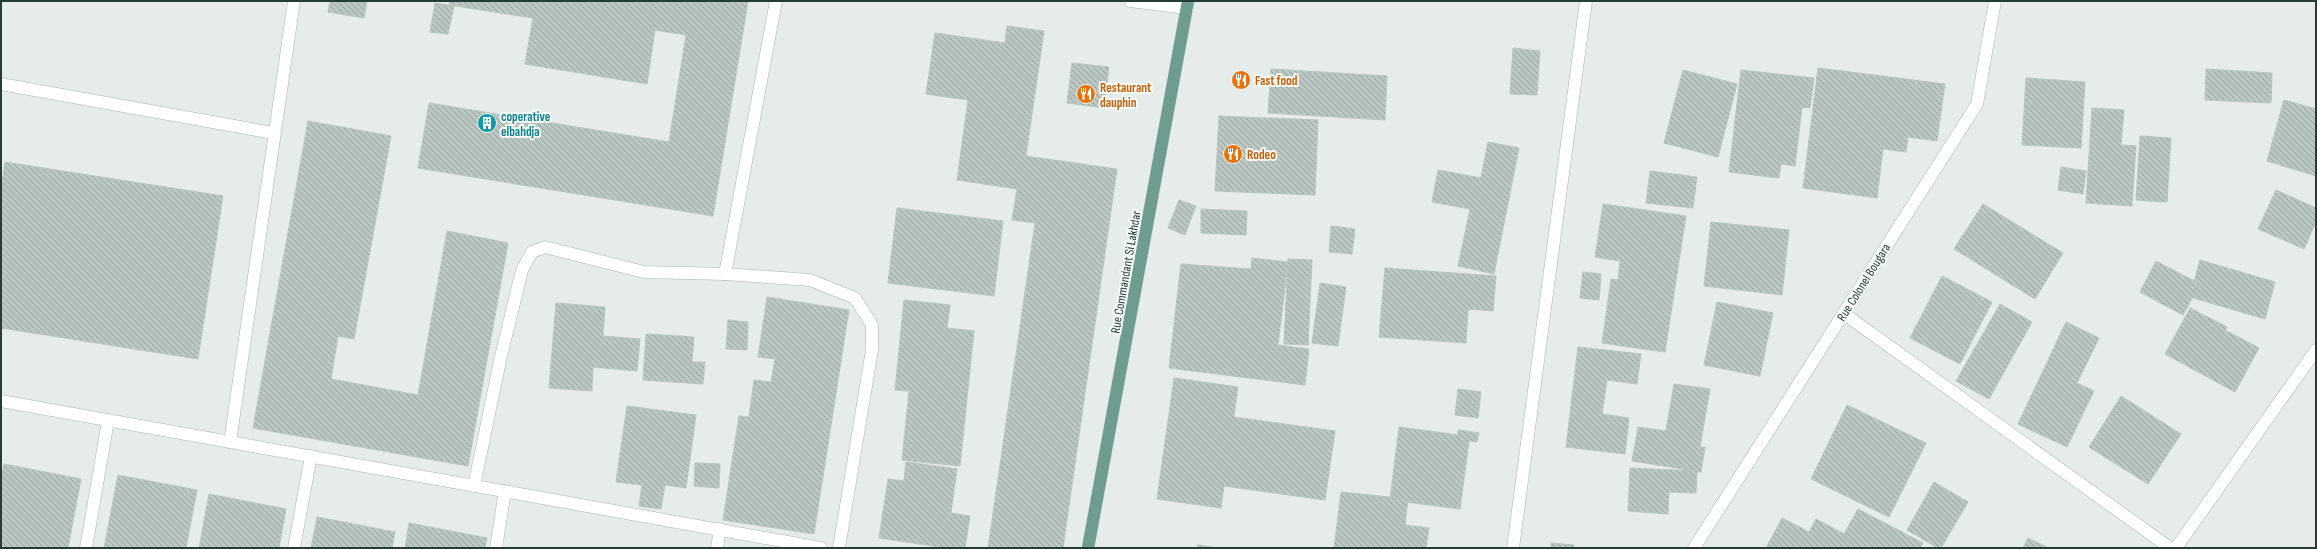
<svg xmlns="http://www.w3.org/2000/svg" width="2317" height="549" viewBox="0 0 2317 549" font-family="'Sofia Sans Condensed',sans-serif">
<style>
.building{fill:url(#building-back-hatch);stroke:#b8c5bf}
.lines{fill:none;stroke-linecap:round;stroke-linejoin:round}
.minor-casing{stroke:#a8b4b0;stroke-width:13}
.major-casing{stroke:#c2c8c7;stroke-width:13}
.minor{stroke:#fff;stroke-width:12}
.major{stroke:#6e9c90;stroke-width:12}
.labels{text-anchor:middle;stroke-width:4;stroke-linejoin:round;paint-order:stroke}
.food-label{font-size:13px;font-weight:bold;fill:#c56008;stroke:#f5f9f7;text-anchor:start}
.culture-label{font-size:13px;font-weight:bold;fill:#0d838f;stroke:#f5f9f7;text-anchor:start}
.street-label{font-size:13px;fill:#263c36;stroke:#f5f9f7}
</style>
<defs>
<pattern id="building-back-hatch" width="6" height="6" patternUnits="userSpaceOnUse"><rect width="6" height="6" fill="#bac7c2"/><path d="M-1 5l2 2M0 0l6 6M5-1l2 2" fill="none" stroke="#97a39e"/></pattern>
</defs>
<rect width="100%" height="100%" fill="#e5ece9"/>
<g class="building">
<polygon points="330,1 367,1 364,18 328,12"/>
<polygon points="450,1 748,1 713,216 418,168 429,103 669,142 686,35 655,30 647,84 525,64 533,18 449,5"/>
<polygon points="435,3 454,6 448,34 430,32"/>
<polygon points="1007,26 1044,31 1026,156 1117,169 1063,548 988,548 1035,223 1012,220 1017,189 957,180 968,100 926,94 935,33 1005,43"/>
<polygon points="1513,48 1540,51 1537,95 1510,94"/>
<polygon points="1072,63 1109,67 1104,108 1067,103"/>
<polygon points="1818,68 1945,84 1937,141 1908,137 1906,152 1883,149 1877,198 1803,188"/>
<polygon points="1271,69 1387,76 1385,120 1268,113"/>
<polygon points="2206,69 2272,73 2271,103 2205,100"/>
<polygon points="1683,70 1737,84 1718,157 1664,143"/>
<polygon points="1741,70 1814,78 1810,108 1802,107 1795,166 1781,164 1779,178 1729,172"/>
<polygon points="2026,78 2085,82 2081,148 2022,145"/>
<polygon points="2284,100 2316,109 2316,176 2267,161"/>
<polygon points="2092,108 2124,110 2121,145 2136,146 2132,206 2086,203"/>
<polygon points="1219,116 1318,120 1315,195 1215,191"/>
<polygon points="308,121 391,136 354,339 338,336 331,379 418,395 447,231 508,243 468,466 253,428"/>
<polygon points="2140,136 2171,138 2167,202 2136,200"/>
<polygon points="1488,142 1519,148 1494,274 1458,266 1470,209 1432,202 1438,170 1481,178"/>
<polygon points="5,162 223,196 198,359 1,328 1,189"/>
<polygon points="2061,167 2086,171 2083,194 2058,190"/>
<polygon points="1650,171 1697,177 1693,208 1646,203"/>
<polygon points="2276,190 2316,208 2316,222 2304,249 2258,229"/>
<polygon points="1179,200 1196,206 1185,235 1168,228"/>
<polygon points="1603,204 1686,216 1665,352 1602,343 1611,279 1618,280 1620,261 1595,257"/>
<polygon points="1983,204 2063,253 2035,299 1954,249"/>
<polygon points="897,208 1003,221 994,296 888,283"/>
<polygon points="1201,209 1247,211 1246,235 1201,233"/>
<polygon points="1711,222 1789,230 1782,295 1704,286"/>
<polygon points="1331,226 1355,229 1352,254 1329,252"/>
<polygon points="1252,258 1288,262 1278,345 1309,349 1305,385 1169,368 1181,264 1251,269"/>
<polygon points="1288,259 1312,260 1308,345 1284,344"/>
<polygon points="2200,260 2275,282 2265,319 2190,297"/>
<polygon points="2156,261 2200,284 2183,315 2140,292"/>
<polygon points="1385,268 1496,276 1493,311 1468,309 1466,343 1379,337"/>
<polygon points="1583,272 1601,274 1599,300 1580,298"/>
<polygon points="1942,276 1992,302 1960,364 1910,338"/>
<polygon points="1320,283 1346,287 1338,346 1312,343"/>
<polygon points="767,297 849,310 814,534 723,520 739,416 749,417 754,380 771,382 775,359 758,357"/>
<polygon points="904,300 950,305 947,328 974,331 960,466 902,460 909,391 895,390"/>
<polygon points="1717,302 1773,313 1760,376 1704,365"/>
<polygon points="556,303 605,307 603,336 640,339 637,371 593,367 592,391 549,388"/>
<polygon points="2000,304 2032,322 1989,399 1956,381"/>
<polygon points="2190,308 2227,327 2225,330 2259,348 2235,392 2165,354"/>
<polygon points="728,320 748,322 747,350 726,349"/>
<polygon points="2066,322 2099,338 2077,383 2094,391 2067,447 2018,424"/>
<polygon points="646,334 694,337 692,362 705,362 703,384 643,380"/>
<polygon points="1578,347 1641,354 1637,384 1607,380 1602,414 1629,418 1625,454 1566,447"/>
<polygon points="1174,378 1238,387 1234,417 1335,431 1325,500 1224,486 1221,508 1157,499"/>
<polygon points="1674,384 1710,389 1700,447 1705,447 1701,472 1632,461 1638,427 1666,431"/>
<polygon points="1458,389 1481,392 1478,418 1455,415"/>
<polygon points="2121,396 2181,434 2148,484 2089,447"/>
<polygon points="1847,405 1926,443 1889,517 1811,479"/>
<polygon points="627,406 696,415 686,488 665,485 661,509 639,506 642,485 616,482"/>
<polygon points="1399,427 1458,435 1458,430 1479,433 1477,442 1469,441 1460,509 1390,500"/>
<polygon points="906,462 957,469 951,513 970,516 965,548 946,548 879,538 888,479 904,481"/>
<polygon points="695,463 720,464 719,488 694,486"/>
<polygon points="4,464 81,479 68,548 1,548 1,479"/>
<polygon points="1630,468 1697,471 1696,493 1669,492 1668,514 1628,511"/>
<polygon points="118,475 197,490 186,548 104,548"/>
<polygon points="1934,482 1968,502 1941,548 1938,548 1907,530"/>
<polygon points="1341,492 1408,499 1405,525 1429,528 1426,548 1334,548"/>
<polygon points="209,494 286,509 279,548 199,548"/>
<polygon points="1858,509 1923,543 1920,548 1766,548 1782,518 1809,532 1816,519 1844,534"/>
<polygon points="317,517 395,532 392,548 311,548"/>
<polygon points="409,523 487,538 485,548 405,548"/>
<polygon points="2028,538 2049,548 2023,548"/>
<polygon points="1551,543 1574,545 1573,548 1551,548"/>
<polygon points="1198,545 1218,548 1197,548"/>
</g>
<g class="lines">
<defs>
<g id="minor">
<polyline points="1130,1 1187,8"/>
<polyline points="1,84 273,133"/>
<polyline points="725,274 810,280 855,298 872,325 872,350 839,548"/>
<polyline points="1843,313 2170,548"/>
<polyline points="1,401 821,548"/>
<polyline points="230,442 294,1"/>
<polyline points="474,486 501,356 522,270 532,252 545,247 644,272 725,274 776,1"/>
<polyline points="86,548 108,421"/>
<polyline points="294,548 311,456"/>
<polyline points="496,548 505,491"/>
<polyline points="717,548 720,529"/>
<polyline points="1513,548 1586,1"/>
<polyline points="1694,548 1977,104 1995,1"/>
<polyline points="2176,548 2316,350"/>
</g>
<polyline id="major" points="1088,548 1188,1"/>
</defs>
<use href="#minor" class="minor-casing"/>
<use href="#major" class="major-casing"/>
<use href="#minor" class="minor"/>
<use href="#major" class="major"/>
</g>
<defs>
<symbol id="restaurant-disc" viewBox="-11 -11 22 22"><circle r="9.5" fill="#e8710a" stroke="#f5f9f7"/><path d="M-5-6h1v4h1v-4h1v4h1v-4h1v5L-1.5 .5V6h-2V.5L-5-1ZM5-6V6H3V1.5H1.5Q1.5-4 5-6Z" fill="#fff"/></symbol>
<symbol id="building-disc" viewBox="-11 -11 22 22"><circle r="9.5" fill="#0f9aa8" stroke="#f5f9f7"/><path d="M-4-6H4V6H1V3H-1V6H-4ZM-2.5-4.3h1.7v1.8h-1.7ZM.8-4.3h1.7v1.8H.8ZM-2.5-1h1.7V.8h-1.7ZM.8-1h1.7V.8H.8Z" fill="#fff"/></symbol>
</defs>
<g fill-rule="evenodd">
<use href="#restaurant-disc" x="1230" y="69" width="22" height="22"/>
<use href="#restaurant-disc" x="1075" y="83" width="22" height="22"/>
<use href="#building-disc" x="476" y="112" width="22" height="22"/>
<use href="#restaurant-disc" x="1222" y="143" width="22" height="22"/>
</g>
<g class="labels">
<g class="food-label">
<text x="1255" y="85">Fast food</text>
<text x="1100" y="92">Restaurant<tspan x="1100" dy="15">dauphin</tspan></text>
<text x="1247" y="159">Rodeo</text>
</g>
<g class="culture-label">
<text x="501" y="121">coperative<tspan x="501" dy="15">elbahdja</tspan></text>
</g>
<g class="street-label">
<text transform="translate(1125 272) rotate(-80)" y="5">Rue Commandant Si Lakhdar</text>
<text transform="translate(1863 282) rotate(-58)" y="5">Rue Colonel Bougara</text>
</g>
</g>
<rect width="2317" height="549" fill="none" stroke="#263c36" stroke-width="4"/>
</svg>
